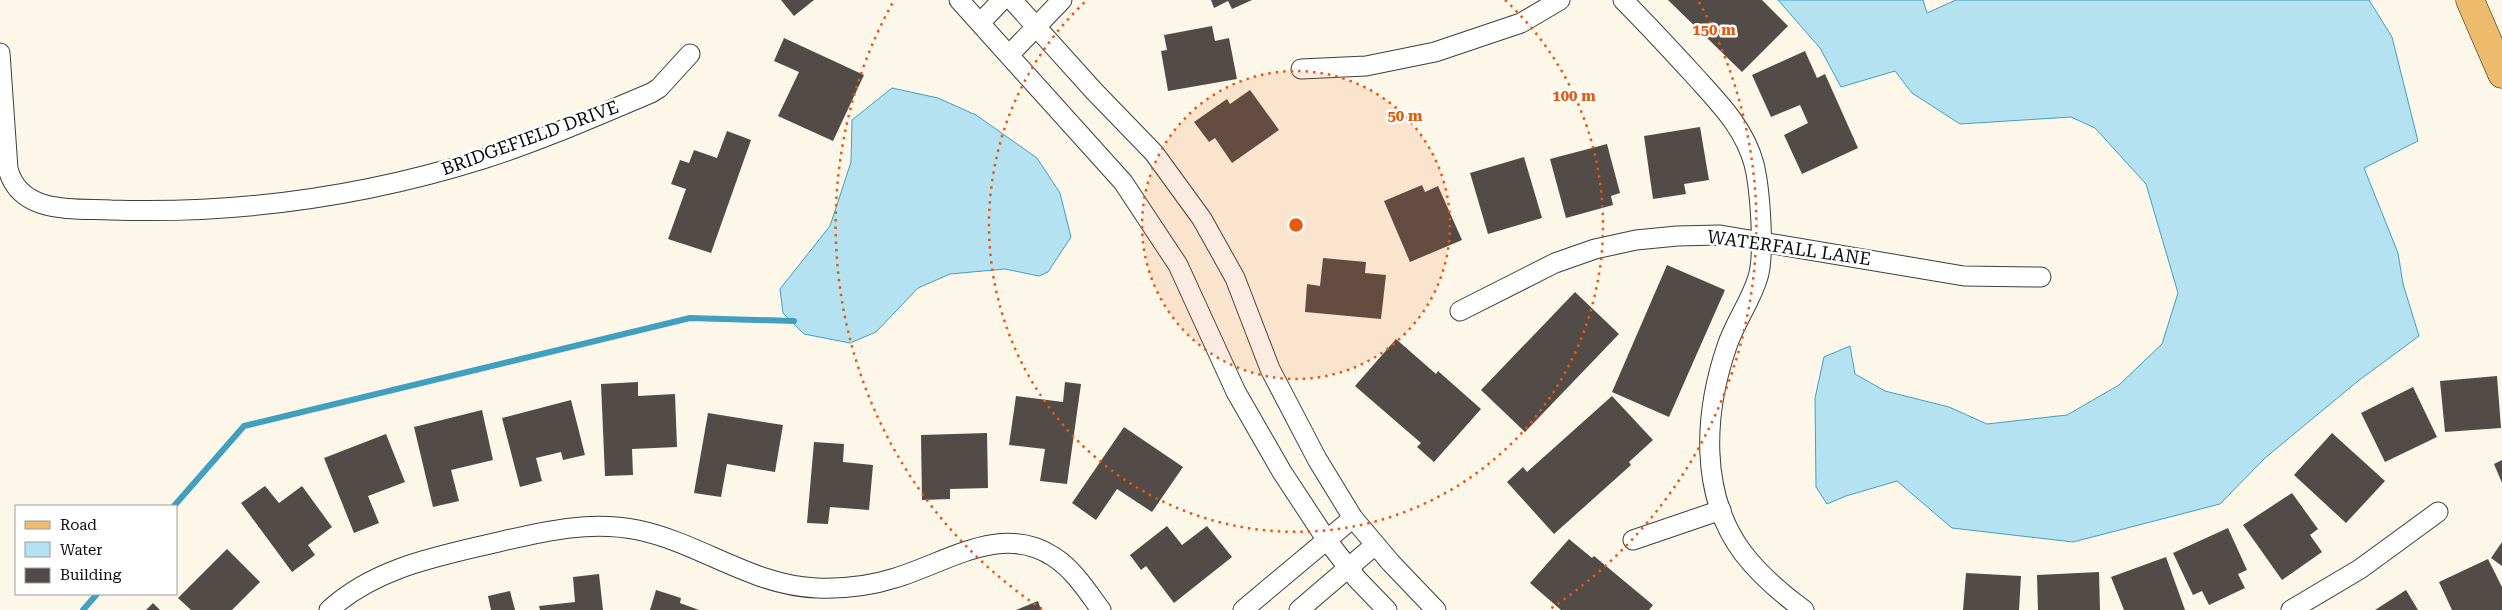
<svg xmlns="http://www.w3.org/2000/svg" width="2502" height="610" viewBox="0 0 2502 610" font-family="'Roboto Serif',serif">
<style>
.water{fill:#b4e2f0;stroke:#41a0c0}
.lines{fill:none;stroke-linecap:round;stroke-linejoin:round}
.stream{stroke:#41a0c0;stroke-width:6}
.building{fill:#524b48}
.minor-casing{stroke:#3e3e3e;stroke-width:21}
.primary-casing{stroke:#1c1c1c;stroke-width:29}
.minor{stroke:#fff;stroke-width:19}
.primary{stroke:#ecbb6b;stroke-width:28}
.ring{fill:none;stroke:#e8590c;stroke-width:2.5;stroke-dasharray:2.5 5}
.labels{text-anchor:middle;stroke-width:5;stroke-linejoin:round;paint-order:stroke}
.street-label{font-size:18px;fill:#0b0b0b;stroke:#fff}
.centre{fill:#e8590c;stroke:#fff;stroke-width:2.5}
.ring-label{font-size:15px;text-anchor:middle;font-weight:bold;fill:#e8590c;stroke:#fff;stroke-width:5;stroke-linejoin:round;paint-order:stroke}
</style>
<rect width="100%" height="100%" fill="#fdf7ea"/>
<g class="water">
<polygon points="1778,0 1923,0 1927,13 1956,0 2369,0 2392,37 2418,141 2364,168 2398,253 2403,284 2419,336 2358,381 2265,458 2220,504 2073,542 1952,528 1897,481 1846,496 1827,504 1816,487 1815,398 1824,357 1850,346 1855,374 1885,391 1949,407 1987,424 2067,415 2119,385 2162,344 2178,293 2146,184 2095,128 2071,117 1960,124 1912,93 1895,71 1841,87 1820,48"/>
<polygon points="892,88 938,98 976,115 1037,158 1060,193 1071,237 1048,272 1039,276 1005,269 950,274 918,288 876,332 850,343 804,334 783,313 780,289 830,226 851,162 852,120"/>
</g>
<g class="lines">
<g class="stream">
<polyline points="174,506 244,426 690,318 794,321"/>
<polyline points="83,610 97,594"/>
</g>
</g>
<g class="building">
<polygon points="781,0 814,0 794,16"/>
<polygon points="1211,0 1252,0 1232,9 1228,1 1214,8"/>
<polygon points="1668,0 1762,0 1788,26 1742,72"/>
<polygon points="1212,26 1215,41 1229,38 1237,79 1168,91 1161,51 1167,50 1164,35"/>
<polygon points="784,38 864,75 833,141 778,116 799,72 774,61"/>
<polygon points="1805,51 1817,78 1825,74 1858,148 1802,174 1784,135 1808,123 1800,105 1771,117 1752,75"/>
<polygon points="1250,90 1279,130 1232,163 1215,138 1209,142 1194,122 1227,99 1230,104"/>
<polygon points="1700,127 1709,180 1684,184 1686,194 1653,199 1644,136"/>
<polygon points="727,131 751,140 711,253 668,239 686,189 671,184 680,160 689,163 694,150 717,158"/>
<polygon points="1607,144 1620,193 1611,196 1613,205 1566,218 1550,159"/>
<polygon points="1524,157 1542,218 1488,234 1470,173"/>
<polygon points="1422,185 1425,192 1438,186 1462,240 1410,262 1384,201"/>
<polygon points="1323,258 1366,262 1365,273 1386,275 1381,319 1305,312 1307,284 1320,286"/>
<polygon points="1667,265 1725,290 1669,417 1612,392"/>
<polygon points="1575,292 1619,334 1525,432 1481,390"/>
<polygon points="1396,339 1436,374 1438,371 1481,409 1434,462 1417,447 1421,443 1355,386"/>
<polygon points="2497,376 2501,428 2445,432 2440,381"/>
<polygon points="638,382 638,396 675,394 677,447 632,449 633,475 605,476 601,384"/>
<polygon points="1065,382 1081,384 1067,484 1040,481 1045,449 1009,445 1016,396 1063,402"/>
<polygon points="2413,387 2437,437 2385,462 2361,413"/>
<polygon points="1612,396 1653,440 1629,462 1631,465 1554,534 1507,482 1523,467 1527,472"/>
<polygon points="571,400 585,455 563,460 561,452 536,458 542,481 520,487 502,418"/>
<polygon points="482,410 493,460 451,470 459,501 433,507 414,427"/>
<polygon points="708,413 783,425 775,472 727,464 721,497 694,493"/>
<polygon points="1124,427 1183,467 1152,512 1117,489 1096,520 1072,503"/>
<polygon points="987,433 988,488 950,489 950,499 922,500 921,435"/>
<polygon points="2332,433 2385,481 2346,523 2294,475"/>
<polygon points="386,434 405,482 368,496 379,523 354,533 324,458"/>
<polygon points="814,442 844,444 843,462 873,465 869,510 830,507 828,524 807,523"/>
<polygon points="2502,460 2502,483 2494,464"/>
<polygon points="265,486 279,503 302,486 332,527 308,545 315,555 292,572 241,503"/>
<polygon points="2292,493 2318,529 2310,535 2322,552 2282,580 2243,525"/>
<polygon points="1167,526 1182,545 1207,526 1232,557 1174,603 1146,566 1141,570 1130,555"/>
<polygon points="2228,528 2247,570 2238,574 2245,588 2209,605 2202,591 2193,595 2173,553"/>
<polygon points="1569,539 1592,558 1594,556 1653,605 1649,610 1561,610 1530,583"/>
<polygon points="2502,542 2502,566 2491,558"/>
<polygon points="227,549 260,582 232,610 191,610 178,598"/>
<polygon points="2166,557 2185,610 2124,610 2111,577"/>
<polygon points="2488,559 2502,587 2502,610 2452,610 2439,582"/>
<polygon points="2099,572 2100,610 2038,610 2037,575"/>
<polygon points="1966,573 2021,576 2019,610 1963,610"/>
<polygon points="599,574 603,610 540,610 539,606 575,602 573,577"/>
<polygon points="656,590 681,598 680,603 699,610 650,610"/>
<polygon points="2406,590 2418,610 2375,610"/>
<polygon points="510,591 515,610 491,610 488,596"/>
<polygon points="1038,601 1041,610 1016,610"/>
<polygon points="153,603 160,610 146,610"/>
</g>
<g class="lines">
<defs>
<g id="minor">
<polyline points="959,0 1123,182 1178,265 1236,392 1282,472 1326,539 1357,579 1387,610"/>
<polyline points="1012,0 1094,91 1154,153 1202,219 1235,278 1270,369 1317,459 1353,518 1391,563 1436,610"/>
<path d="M1623 0C1647 24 1670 49 1693 74 1718 102 1744 127 1754 164 1760 188 1765 254 1758 277 1751 301 1735 322 1727 346 1704 413 1699 494 1743 553 1760 575 1782 594 1804 610"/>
<polyline points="981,22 1002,0"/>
<path d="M0 53 8 169C20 215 74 208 111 210 237 214 362 197 483 159 540 141 596 116 651 93L659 88 690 54"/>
<polyline points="1010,54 1062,0"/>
<polyline points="1301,69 1366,66 1435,52 1521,23 1560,0"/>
<polyline points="1460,311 1555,263 1595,249 1636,240 1677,236 1720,235 1964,276 2041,277"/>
<polyline points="1633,540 1721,510"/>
<path d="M329 610C375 568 435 557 494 543 542 532 588 520 638 530 700 543 753 586 817 588 844 589 870 586 895 578 946 563 1002 522 1054 557 1074 570 1087 591 1101 610"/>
<polyline points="1243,610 1353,518"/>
<polyline points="1299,610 1375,545"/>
<polyline points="2291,610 2360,569 2438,512"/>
</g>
<polyline id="primary" points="2470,0 2502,74"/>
</defs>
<use href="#minor" class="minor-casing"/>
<use href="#primary" class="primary-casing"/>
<use href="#minor" class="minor"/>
<use href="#primary" class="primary"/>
</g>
<circle cx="1296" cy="225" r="154" fill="#e8590c" fill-opacity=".12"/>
<g class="ring">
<circle cx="1296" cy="225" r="154"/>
<path d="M1505 0A307 307 0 1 1 1087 0"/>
<path d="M1042 609A461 461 0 0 1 893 2M1699 2A461 461 0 0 1 1550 609"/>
</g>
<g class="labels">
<g class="street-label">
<text transform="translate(530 138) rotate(-20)" y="6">BRIDGEFIELD DRIVE</text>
<text transform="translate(1789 248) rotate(8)" y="6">WATERFALL LANE</text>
</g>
</g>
<circle cx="1296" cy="225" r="8" class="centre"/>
<g class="ring-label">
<text x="1714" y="35">150 m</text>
<text x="1574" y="101">100 m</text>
<text x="1405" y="121">50 m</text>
</g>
<rect x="15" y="505" width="162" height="90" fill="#ffffff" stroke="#9d9d9d"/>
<rect x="25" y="521" width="25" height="8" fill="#ecbb6b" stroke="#9d9d9d"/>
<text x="60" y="530" font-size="15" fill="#0b0b0b">Road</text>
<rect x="25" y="542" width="25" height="15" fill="#b4e2f0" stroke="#9d9d9d"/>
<text x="60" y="555" font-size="15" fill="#0b0b0b">Water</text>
<rect x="25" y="568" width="25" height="15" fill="#524b48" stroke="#9d9d9d"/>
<text x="60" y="580" font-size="15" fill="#0b0b0b">Building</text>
</svg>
